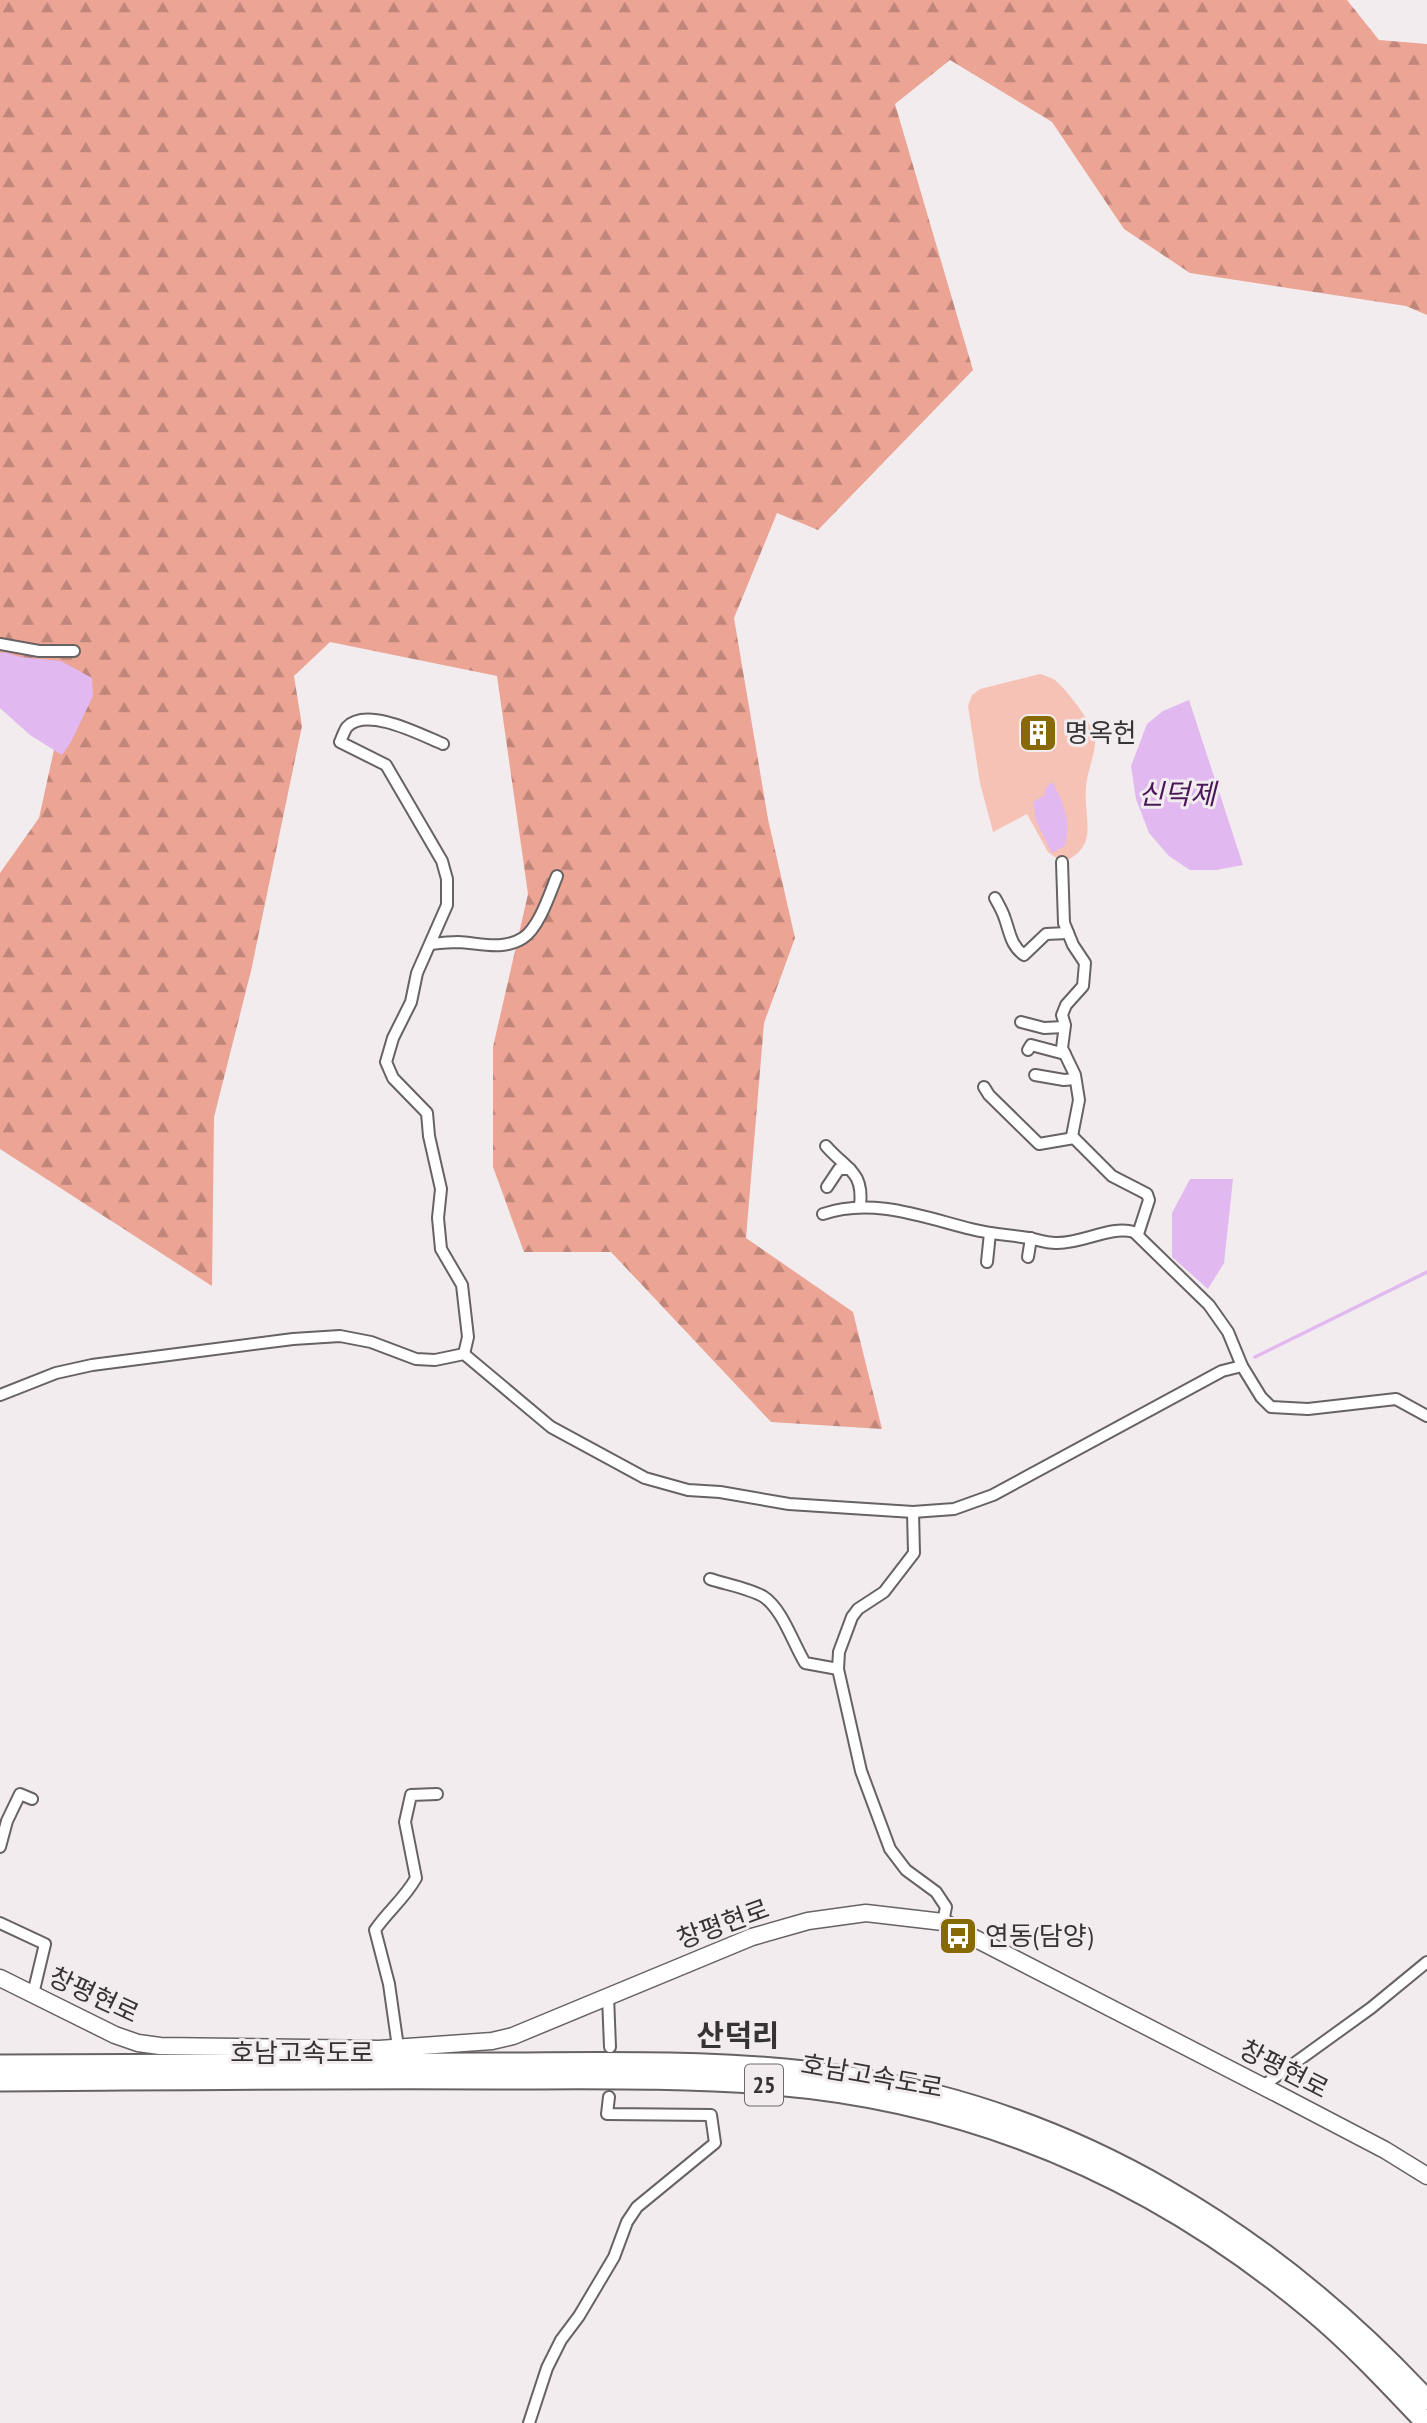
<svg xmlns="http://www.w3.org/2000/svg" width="1427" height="2423" viewBox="0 0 1427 2423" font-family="'PT Sans Narrow','Noto Sans KR',sans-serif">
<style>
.forest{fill:url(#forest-firs)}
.green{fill:#f7c2b6}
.water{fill:#e1b8f0}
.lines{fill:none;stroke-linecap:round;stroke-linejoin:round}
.stream{stroke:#e1b8f0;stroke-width:3.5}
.minor-casing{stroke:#676263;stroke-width:14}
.secondary-casing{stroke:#676263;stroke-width:19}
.motorway-casing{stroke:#676263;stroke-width:23}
.minor{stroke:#fff;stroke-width:10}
.secondary{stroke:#fff;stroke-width:16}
.motorway{stroke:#fff;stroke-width:19}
.labels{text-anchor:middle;stroke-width:6;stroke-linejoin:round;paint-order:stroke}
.shield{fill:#f2ecee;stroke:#6e6a6b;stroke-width:2}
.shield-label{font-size:24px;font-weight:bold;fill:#353333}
.poi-label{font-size:26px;fill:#353333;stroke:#f2ecee;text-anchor:start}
.street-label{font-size:26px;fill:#353333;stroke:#f2ecee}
.water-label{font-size:28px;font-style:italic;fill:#4a1859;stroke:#f2ecee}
.quarter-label{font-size:30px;font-weight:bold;fill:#353333;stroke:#f2ecee}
</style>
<defs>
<pattern id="forest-firs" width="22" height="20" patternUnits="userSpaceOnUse" patternTransform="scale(1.75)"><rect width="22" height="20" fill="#eca495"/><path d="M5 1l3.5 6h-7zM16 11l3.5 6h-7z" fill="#c0867a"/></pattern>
</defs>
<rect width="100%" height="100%" fill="#f2ecee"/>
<polygon class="forest" points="0,0 1347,0 1379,40 1427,44 1427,315 1406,306 1190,273 1124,229 1052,122 950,60 895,104 973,370 818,530 777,513 734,618 768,819 795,938 764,1023 746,1238 853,1312 882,1429 771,1422 611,1252 524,1252 493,1167 493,1047 528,894 497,676 330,642 294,676 302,726 251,971 214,1117 212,1286 0,1149 0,873 39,818 68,686 0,679"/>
<path class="green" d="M1040 674C1046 676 1050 677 1055 680 1067 690 1093 724 1095 738 1096 754 1087 771 1086 787 1083 817 1101 848 1062 862L1048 852 1027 814 993 832 980 783 968 706 972 695 980 689Z"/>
<g class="water">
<polygon points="4,652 20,657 61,661 92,678 93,696 71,742 62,755 30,735 0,708 0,653"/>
<polygon points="1189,700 1243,865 1216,870 1190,870 1169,856 1149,833 1136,799 1131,766 1147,724 1163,711"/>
<path d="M1053 782C1064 807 1071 818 1065 846L1052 853 1036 821 1033 802 1045 795V788Z"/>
<polygon points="1190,1179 1233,1179 1224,1263 1208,1289 1172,1257 1172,1213"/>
</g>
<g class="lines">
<polyline class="stream" points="1255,1357 1427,1272"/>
<defs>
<g id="minor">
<polyline points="0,644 39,651 74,651"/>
<path d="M443 744C421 735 367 706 347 727 344 731 342 738 340 742L386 765 442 861 447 879V905L417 973 411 1002 393 1038 386 1062 393 1078 427 1113 429 1136 441 1189 438 1218 441 1249 462 1285 468 1337 464 1354"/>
<polyline points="1062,862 1064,923 1073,945 1085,963 1083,986 1066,1005 1062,1015 1065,1025 1062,1048 1075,1075 1079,1100 1072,1136 1112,1176 1147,1194 1149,1200 1138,1234"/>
<path d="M995 898C999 905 1003 912 1005 919 1010 933 1011 946 1024 955L1046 934 1068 933"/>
<path d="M431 944C440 943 449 942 458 942 480 943 502 951 523 938 539 928 550 893 557 876"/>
<polyline points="1021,1022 1044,1028 1064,1027"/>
<polyline points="1028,1050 1031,1045 1065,1054"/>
<polyline points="1035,1075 1064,1080 1075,1079"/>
<polyline points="984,1087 989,1095 1039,1144 1074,1138"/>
<path d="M826 1146C847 1170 864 1171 860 1206"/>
<polyline points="827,1187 839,1169 850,1169"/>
<path d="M823 1214C872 1197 923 1217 971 1229 990 1234 1010 1235 1029 1238 1038 1240 1047 1243 1056 1243 1083 1244 1110 1225 1134 1232L1209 1305 1228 1332 1242 1366 1261 1397 1271 1407 1308 1409 1396 1399 1427 1416"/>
<polyline points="1028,1257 1031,1238"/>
<polyline points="987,1262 990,1233"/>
<polyline points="0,1395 56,1373 92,1365 293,1339 340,1336 371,1342 416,1359 435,1360 464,1354 551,1427 645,1478 688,1490 720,1492 789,1504 913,1512 954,1509 993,1495 1222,1371 1242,1366"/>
<path d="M710 1579C725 1584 752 1589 764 1597 782 1609 793 1643 805 1663L838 1669 861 1771 890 1849 906 1870 936 1892 946 1907 943 1922"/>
<polyline points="838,1669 839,1652 852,1617 858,1609 884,1592 914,1553 913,1512"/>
<polyline points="0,1847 7,1821 20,1794 32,1799"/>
<polyline points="0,1923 45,1944 33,1994"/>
<polyline points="608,1996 610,2047"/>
<path d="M398 2047 389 1984 375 1930C388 1911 405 1898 416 1878L405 1822 411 1795 437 1794"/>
<polyline points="1263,2086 1371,2008 1427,1962"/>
<polyline points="529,2423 547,2368 561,2340 579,2316 614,2257 627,2222 637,2207 715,2143 711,2115 607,2114 609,2097"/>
</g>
<polyline id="secondary" points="0,1978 115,2035 138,2043 160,2046 379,2049 492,2041 513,2036 752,1937 808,1921 866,1913 943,1922 1276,2093 1385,2150 1427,2176"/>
<g id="motorway">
<path d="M0 2065C161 2064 322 2063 483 2063 605 2063 729 2058 850 2077 1077 2113 1272 2233 1427 2400"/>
<path d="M0 2081C164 2080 327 2078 491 2079 586 2079 681 2077 775 2085 978 2102 1156 2180 1311 2310 1352 2344 1389 2384 1426 2423"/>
</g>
</defs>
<use href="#minor" class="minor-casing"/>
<use href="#secondary" class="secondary-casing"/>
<use href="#motorway" class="motorway-casing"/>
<use href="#minor" class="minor"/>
<use href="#secondary" class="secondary"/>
<use href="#motorway" class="motorway"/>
</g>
<defs>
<symbol id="building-square" viewBox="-11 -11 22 22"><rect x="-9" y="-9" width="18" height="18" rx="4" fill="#876905" stroke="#f2ecee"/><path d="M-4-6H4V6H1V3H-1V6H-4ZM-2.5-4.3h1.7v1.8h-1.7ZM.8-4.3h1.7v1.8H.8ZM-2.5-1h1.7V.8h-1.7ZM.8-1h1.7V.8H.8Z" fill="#fff"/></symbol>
<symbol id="bus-square" viewBox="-11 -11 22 22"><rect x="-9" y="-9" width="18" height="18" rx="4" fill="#876905" stroke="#f2ecee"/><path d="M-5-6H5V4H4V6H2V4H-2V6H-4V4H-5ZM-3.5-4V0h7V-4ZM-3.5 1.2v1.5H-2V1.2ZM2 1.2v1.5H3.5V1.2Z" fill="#fff"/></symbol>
</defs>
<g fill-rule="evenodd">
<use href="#building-square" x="1016" y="711" width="44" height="44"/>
<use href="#bus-square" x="936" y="1914" width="44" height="44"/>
</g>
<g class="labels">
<rect class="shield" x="745" y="2064.5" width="38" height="41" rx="5"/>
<g class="shield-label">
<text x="764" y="2093">25</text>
</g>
<g class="poi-label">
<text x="1065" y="742">명옥헌</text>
<text x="985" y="1945">연동(담양)</text>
</g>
<g class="street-label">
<text transform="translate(723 1924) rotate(-20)" y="9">창평현로</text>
<text transform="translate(94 1995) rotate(25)" y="9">창평현로</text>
<text x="302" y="2062">호남고속도로</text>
<text transform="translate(1284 2069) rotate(27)" y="9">창평현로</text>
<text transform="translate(872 2076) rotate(10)" y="9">호남고속도로</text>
</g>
<g class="water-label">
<text x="1177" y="804">신덕제</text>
</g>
<g class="quarter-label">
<text x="738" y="2046">산덕리</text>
</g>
</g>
</svg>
